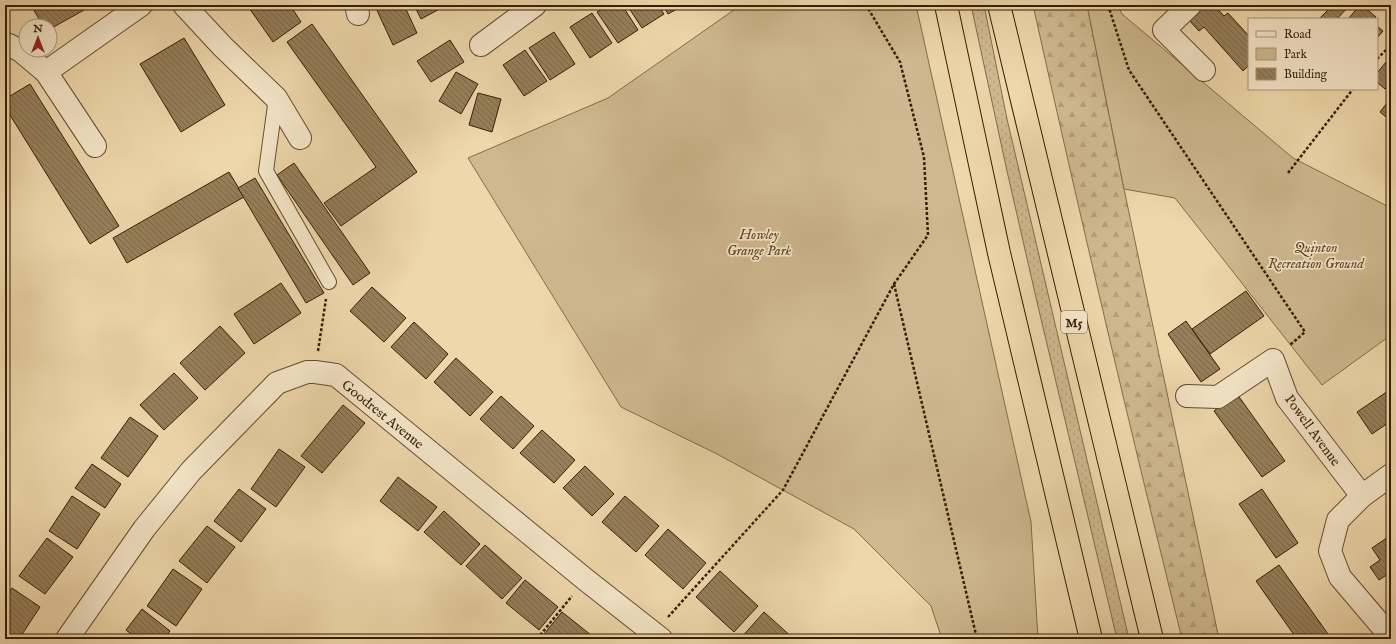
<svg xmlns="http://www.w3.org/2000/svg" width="1396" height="644" viewBox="0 0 1396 644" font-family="'IM FELL English',serif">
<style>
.grass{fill:url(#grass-dots);stroke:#836c4a}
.forest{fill:url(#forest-firs);stroke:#836c4a}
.park{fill:#cfb88f;stroke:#836c4a}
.building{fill:url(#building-back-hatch);stroke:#371f04}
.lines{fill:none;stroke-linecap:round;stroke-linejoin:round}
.lane-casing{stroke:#654d2e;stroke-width:16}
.street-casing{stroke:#654d2e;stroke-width:24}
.highway-casing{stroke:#371f04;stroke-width:24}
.path{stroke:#371f04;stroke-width:2.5;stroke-dasharray:3 2;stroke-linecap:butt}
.lane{stroke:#f4e5c8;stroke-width:14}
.street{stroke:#f4e5c8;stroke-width:22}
.highway{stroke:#eed7ab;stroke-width:22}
.labels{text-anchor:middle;stroke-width:3.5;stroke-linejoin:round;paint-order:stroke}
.shield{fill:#f4e5c8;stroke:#705a3f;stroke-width:1}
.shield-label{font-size:13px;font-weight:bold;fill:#371f04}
.park-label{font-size:14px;font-style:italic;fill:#5d4527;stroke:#f4e5c8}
.street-label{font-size:14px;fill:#371f04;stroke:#f4e5c8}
</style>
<defs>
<pattern id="grass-dots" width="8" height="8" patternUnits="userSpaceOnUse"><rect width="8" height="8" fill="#cfb88f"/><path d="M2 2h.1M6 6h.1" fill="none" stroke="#b29e7a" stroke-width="1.8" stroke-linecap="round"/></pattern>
<pattern id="forest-firs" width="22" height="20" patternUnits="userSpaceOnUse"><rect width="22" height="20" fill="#cfb88f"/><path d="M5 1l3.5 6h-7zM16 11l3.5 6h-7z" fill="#b29e7a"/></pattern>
<pattern id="building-back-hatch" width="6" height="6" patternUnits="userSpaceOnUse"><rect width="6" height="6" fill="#967f5b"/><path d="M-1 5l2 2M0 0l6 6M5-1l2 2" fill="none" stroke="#7b6749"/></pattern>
</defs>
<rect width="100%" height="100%" fill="#eed7ab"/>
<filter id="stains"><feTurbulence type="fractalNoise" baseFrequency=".005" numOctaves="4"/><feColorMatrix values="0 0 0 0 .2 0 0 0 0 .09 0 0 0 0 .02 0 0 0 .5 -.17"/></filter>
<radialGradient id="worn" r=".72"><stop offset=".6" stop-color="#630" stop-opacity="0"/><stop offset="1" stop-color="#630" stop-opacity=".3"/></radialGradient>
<polygon class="grass" points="971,5 984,5 1007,119 1129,639 1117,639 1037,302 1007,171"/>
<path class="forest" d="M1033 5H1087L1124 189 1219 639H1182C1130 428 1080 217 1033 5Z"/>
<g class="park">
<polygon points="741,5 916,5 1031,522 1038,639 942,639 931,606 854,529 717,454 621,407 468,158 608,98"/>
<polygon points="1087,5 1118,5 1122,14 1293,158 1391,208 1391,335 1322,385 1175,198 1124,189"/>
</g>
<g class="building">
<polygon points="5,5 13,5 5,10"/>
<polygon points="31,5 93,5 50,29 50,26 43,26"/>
<polygon points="247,5 290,5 301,22 273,42"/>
<polygon points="378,5 404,5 417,33 393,45 375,6"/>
<polygon points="414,5 447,5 421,19"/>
<polygon points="608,5 622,5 638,30 618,43 597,12"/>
<polygon points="627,5 658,5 664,14 642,28"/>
<polygon points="663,5 684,5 668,14"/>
<polygon points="1199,5 1214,5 1224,16 1228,13 1249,36 1249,65 1243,71 1204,27 1199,31 1186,17"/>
<polygon points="1323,5 1350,5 1337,19 1321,19 1320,18 1328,10"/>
<polygon points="1360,5 1362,5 1376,17 1374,19 1348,19"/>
<polygon points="592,13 612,43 590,58 570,27"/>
<polygon points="312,24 417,172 341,226 324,203 376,167 287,42"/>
<polygon points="1377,26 1383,31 1377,38"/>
<polygon points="554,32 575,64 550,80 529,48"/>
<polygon points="184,38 225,105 181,132 140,64"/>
<polygon points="450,40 464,62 431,82 417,61"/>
<polygon points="525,50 547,81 524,96 503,65"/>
<polygon points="1391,56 1391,82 1385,89 1377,82 1377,73"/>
<polygon points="456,72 478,84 461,114 439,101"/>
<polygon points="30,84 119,226 90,244 5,107 5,99"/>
<polygon points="478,93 501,99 492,132 469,125"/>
<polygon points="1391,98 1391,121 1380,112"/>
<polygon points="294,163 370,273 353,285 277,175"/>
<polygon points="229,172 244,197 127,263 113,238"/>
<polygon points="255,178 324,293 306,303 238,188"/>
<polygon points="281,283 301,313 254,344 234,314"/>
<polygon points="372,287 406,318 384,342 350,311"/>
<polygon points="1246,291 1264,316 1210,354 1192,329"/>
<polygon points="1186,321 1220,369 1201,382 1168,334"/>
<polygon points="414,322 448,354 426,379 391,347"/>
<polygon points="220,326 245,353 205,390 180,363"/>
<polygon points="456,358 493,392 470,416 434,382"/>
<polygon points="174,373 198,398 164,430 140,405"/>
<polygon points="1391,389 1391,421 1372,434 1357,412"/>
<polygon points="1237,394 1285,461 1262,477 1214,411"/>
<polygon points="501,396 534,426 513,449 480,419"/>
<polygon points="343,405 365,423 322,473 301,456"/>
<polygon points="130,417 158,436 128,477 101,458"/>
<polygon points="542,430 575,460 554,483 520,453"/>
<polygon points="279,449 305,467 276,507 251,489"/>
<polygon points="92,464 121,484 105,508 75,488"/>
<polygon points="585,466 614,494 592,516 563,488"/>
<polygon points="398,477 437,507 418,531 380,501"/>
<polygon points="239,489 266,509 241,542 214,521"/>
<polygon points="1262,489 1298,543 1276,558 1239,504"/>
<polygon points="72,496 100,514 77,549 49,531"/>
<polygon points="625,496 659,526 636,552 602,522"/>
<polygon points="444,511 480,544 461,565 424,532"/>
<polygon points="207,526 235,547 207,583 179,561"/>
<polygon points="668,529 706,563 683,589 645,555"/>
<polygon points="1391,535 1391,572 1379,580 1370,567 1380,560 1372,548"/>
<polygon points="47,538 73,557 45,594 19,576"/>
<polygon points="485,545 522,578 502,599 466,566"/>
<polygon points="1279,565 1328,634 1321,639 1297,639 1256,581"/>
<polygon points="173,569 202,589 176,626 147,606"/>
<polygon points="720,571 758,606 734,632 696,597"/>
<polygon points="525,580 558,607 539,630 506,603"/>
<polygon points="12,588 40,607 19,639 5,639 5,599"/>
<polygon points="142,609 170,631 164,639 138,639 126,630"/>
<polygon points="562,612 596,639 540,639"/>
<polygon points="764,612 794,639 740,639"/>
</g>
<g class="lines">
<defs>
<polyline id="lane" points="276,98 266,171 329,282"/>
<g id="street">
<polyline points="184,5 222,46 276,98 300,138"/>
<polyline points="356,5 358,14"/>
<polyline points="1190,5 1164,30 1204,70"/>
<polyline points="481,45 535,5"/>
<polyline points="5,46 9,45 21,51 46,72 95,146"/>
<polyline points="46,72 141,5"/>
<polyline points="1187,396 1218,397 1273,360 1287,398 1362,496"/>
<polyline points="1391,475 1362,496 1338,520 1330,551 1340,577 1391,637"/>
<polyline points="67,639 144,529 191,471 277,383 307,372 315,372 336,375 586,580 661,639"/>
</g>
<g id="highway">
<polyline points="946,5 999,253 1091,639"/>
<polyline points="999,5 1152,639"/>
</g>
</defs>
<use href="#lane" class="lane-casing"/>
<use href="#street" class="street-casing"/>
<use href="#highway" class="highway-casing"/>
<g class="path">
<polyline points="1108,5 1129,70 1305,332 1290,345"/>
<polyline points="1377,59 1391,45"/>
<polyline points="1288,173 1353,89"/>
<polyline points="894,284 977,639"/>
<polyline points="318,351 326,299"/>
<polyline points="668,617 783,490 894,284 928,235 924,157 900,62 866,5"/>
<polyline points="537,639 572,596"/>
</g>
<use href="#lane" class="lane"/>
<use href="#street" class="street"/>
<use href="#highway" class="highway"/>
</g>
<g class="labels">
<rect class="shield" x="1061" y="311" width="26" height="22" rx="3"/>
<g class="shield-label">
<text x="1074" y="327">M5</text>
</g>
<g class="park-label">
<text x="759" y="239">Howley<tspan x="759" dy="16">Grange Park</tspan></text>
<text x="1316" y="252">Quinton<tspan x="1316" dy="16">Recreation Ground</tspan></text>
</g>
<g class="street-label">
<text transform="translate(383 414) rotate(39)" y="5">Goodrest Avenue</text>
<text transform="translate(1313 430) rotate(54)" y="5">Powell Avenue</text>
</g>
</g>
<rect width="1396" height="644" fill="none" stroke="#eed7ab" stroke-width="20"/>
<rect x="6" y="6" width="1384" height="632" fill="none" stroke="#371f04" stroke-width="2"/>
<rect x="10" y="10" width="1376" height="624" fill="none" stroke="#371f04"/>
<rect x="1248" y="18" width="130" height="72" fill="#f4e5c8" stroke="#a8967a"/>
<rect x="1256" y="31" width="20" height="6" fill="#f4e5c8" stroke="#a8967a"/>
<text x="1284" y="38" font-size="12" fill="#371f04">Road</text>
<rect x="1256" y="48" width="20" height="12" fill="#cfb88f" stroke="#a8967a"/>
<text x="1284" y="58" font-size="12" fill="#371f04">Park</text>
<rect x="1256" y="68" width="20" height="12" fill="url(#building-back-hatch)" stroke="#a8967a"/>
<text x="1284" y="78" font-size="12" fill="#371f04">Building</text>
<g transform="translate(38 38)"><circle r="19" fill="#f4e5c8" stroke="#a8967a"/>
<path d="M0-3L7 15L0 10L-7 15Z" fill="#8f2418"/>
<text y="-6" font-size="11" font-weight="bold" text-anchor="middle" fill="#371f04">N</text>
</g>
<rect width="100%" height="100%" filter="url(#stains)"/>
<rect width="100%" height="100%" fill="url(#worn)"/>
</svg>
